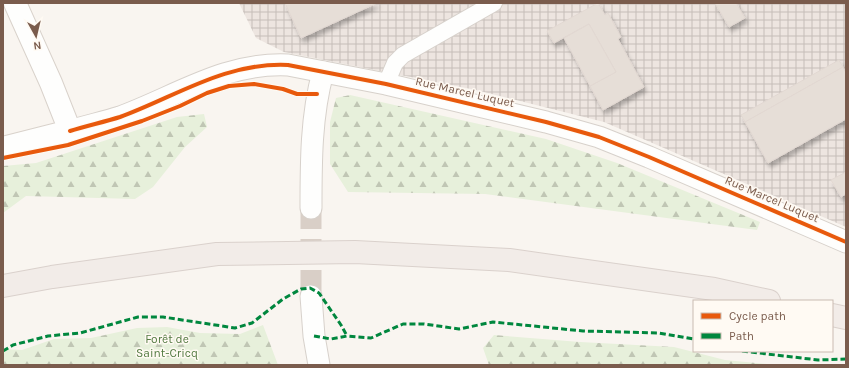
<svg xmlns="http://www.w3.org/2000/svg" width="849" height="368" viewBox="0 0 849 368" font-family="Karla,sans-serif">
<style>
.industrial{fill:url(#industrial-grid)}
.forest{fill:url(#forest-firs)}
.building{fill:#e6ded7;stroke:#e2d8d2;filter:url(#shadow)}
.lines{fill:none;stroke-linecap:round;stroke-linejoin:round}
.tertiary-tunnel{stroke:#d9cfc7;stroke-width:21;stroke-dasharray:21 10;stroke-linecap:butt}
.minor-casing{stroke:#d7d1cb;stroke-width:18}
.tertiary-casing{stroke:#d7d1cb;stroke-width:23}
.secondary-casing{stroke:#d9d2cb;stroke-width:24}
.trunk-casing{stroke:#dad1cc;stroke-width:24}
.minor{stroke:#fefefd;stroke-width:16}
.tertiary{stroke:#fefefd;stroke-width:21}
.secondary{stroke:#fefefd;stroke-width:22}
.trunk{stroke:#f2ece8;stroke-width:22}
.quiet{stroke:#00873e;stroke-width:3;stroke-dasharray:6 3;stroke-linecap:butt}
.cycleway-casing{stroke:#fffaf3;stroke-width:6}
.cycleway{stroke:#e8590c;stroke-width:4}
.labels{text-anchor:middle;stroke-width:3;stroke-linejoin:round;paint-order:stroke}
.street-label{font-size:12px;fill:#7a5c4d;stroke:#fffaf3}
.park-label{font-size:12px;fill:#537a41;stroke:#fffaf3}
</style>
<defs>
<pattern id="industrial-grid" width="8" height="8" patternUnits="userSpaceOnUse"><rect width="8" height="8" fill="#ede5e0"/><path d="M0 4h8M4 0v8" fill="none" stroke="#c5bdb8"/></pattern>
<pattern id="forest-firs" width="22" height="20" patternUnits="userSpaceOnUse"><rect width="22" height="20" fill="#e7f0db"/><path d="M5 1l3.5 6h-7zM16 11l3.5 6h-7z" fill="#c0c6b4"/></pattern>
<filter id="shadow"><feDropShadow dx="2.5" dy="4.5" stdDeviation="2" flood-color="#0004"/></filter>
</defs>
<rect width="100%" height="100%" fill="#f9f5f0"/>
<polygon class="industrial" points="239,3 846,3 846,227 604,122 476,90 284,52 256,38"/>
<g class="forest">
<polygon points="350,95 546,139 617,163 760,222 757,230 485,194 348,192 330,164 330,122 336,98"/>
<polygon points="204,114 207,127 185,147 153,187 135,199 26,196 3,213 3,166 36,163 177,117"/>
<polygon points="263,325 278,365 3,365 3,349 22,350 54,339 91,338 137,328 167,327 200,333 240,334"/>
<polygon points="494,335 580,342 674,347 725,360 777,365 489,365 483,348"/>
</g>
<g class="building">
<polygon points="285,3 377,3 301,38"/>
<polygon points="598,3 605,15 608,13 621,37 618,39 644,87 603,110 590,86 616,72 589,24 554,43 547,31"/>
<polygon points="715,3 736,3 745,18 729,27"/>
<polygon points="589,24 616,72 590,86 564,38"/>
<polygon points="839,60 843,67 745,122 741,115"/>
<polygon points="843,67 846,73 846,119 768,163 745,122"/>
<polygon points="846,172 846,194 841,197 831,180"/>
</g>
<g class="lines">
<polyline class="tertiary-tunnel" points="311,208 311,296"/>
<defs>
<polyline id="minor" points="386,84 395,63 403,55 494,3"/>
<g id="tertiary">
<path d="M70 131C86 126 104 122 120 117 177 96 225 62 288 65L386 84 546 122 599 137 649 157 846 242"/>
<path d="M311 208C311 162 311 116 323 72"/>
<polyline points="311,296 314,336 319,365"/>
</g>
<polyline id="secondary" points="3,148 70,131 51,83 15,3"/>
<g id="trunk">
<polyline points="3,286 52,277 217,254 355,252 509,260 714,289 769,301"/>
<polyline points="832,315 846,318"/>
</g>
</defs>
<use href="#minor" class="minor-casing"/>
<use href="#tertiary" class="tertiary-casing"/>
<use href="#secondary" class="secondary-casing"/>
<use href="#trunk" class="trunk-casing"/>
<use href="#minor" class="minor"/>
<use href="#tertiary" class="tertiary"/>
<use href="#secondary" class="secondary"/>
<use href="#trunk" class="trunk"/>
<g class="quiet">
<polyline points="314,336 331,339 347,336 371,338 403,324 424,324 459,329 493,322 583,331 659,333 694,339"/>
<polyline points="3,351 13,345 48,336 80,333 138,317 163,317 235,328 252,323 283,299 301,289 310,288 319,293 341,325 347,336"/>
<polyline points="742,351 818,360 846,359"/>
</g>
<defs>
<g id="cycleway">
<path d="M70 131C86 126 104 122 120 117 177 96 225 62 288 65L386 84 546 122 599 137 649 157 846 242"/>
<polyline points="3,158 68,145 142,121 180,106 207,93 229,86 254,84 283,89 297,94 317,94"/>
</g>
</defs>
<use href="#cycleway" class="cycleway-casing"/>
<use href="#cycleway" class="cycleway"/>
</g>
<g class="labels">
<g class="street-label">
<text transform="translate(465 92) rotate(13)" y="4">Rue Marcel Luquet</text>
<text transform="translate(772 199) rotate(23)" y="4">Rue Marcel Luquet</text>
</g>
<g class="park-label">
<text x="167" y="343">Forêt de<tspan x="167" dy="14">Saint-Cricq</tspan></text>
</g>
</g>
<rect width="849" height="368" fill="none" stroke="#7a5c4d" stroke-width="8"/>
<rect x="693" y="300" width="140" height="52" fill="#fffaf3" stroke="#cabbb1"/>
<rect x="701" y="313" width="20" height="6" fill="#e8590c" stroke="#cabbb1"/>
<text x="729" y="320" font-size="12" fill="#7a5c4d">Cycle path</text>
<rect x="701" y="333" width="20" height="6" fill="#00873e" stroke="#cabbb1"/>
<text x="729" y="340" font-size="12" fill="#7a5c4d">Path</text>
<g transform="translate(36 36) rotate(172)" stroke="#fffaf3" stroke-width="3" paint-order="stroke">
<path d="M0-3L7 15L0 10L-7 15Z" fill="#7a5c4d"/>
<text y="-6" font-size="11" font-weight="bold" text-anchor="middle" fill="#7a5c4d">N</text>
</g>
</svg>
